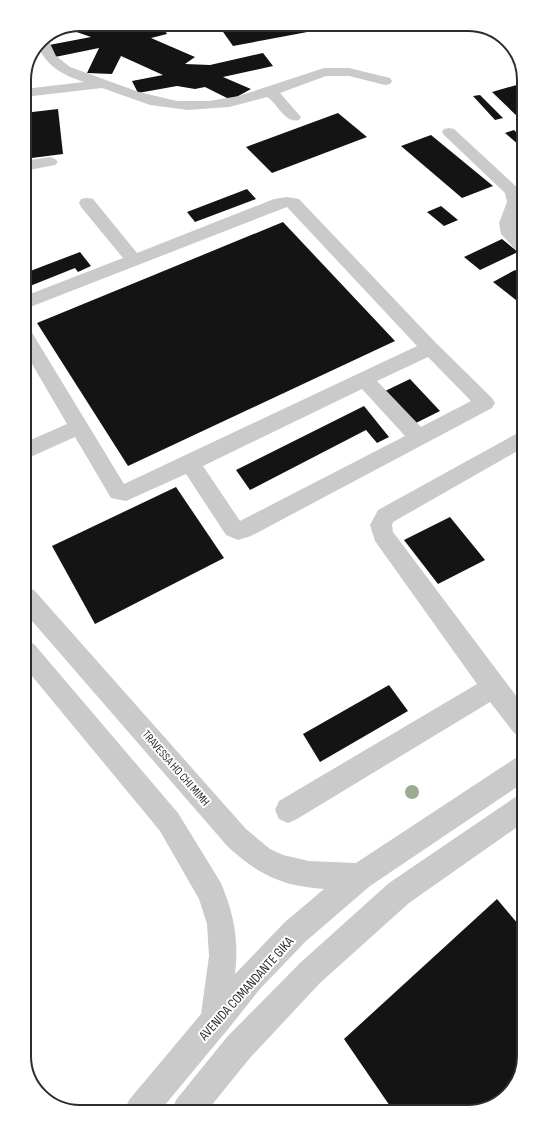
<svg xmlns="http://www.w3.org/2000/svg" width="548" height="1136" viewBox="0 0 548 1136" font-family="'Sofia Sans Condensed',sans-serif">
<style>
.building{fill:#141414}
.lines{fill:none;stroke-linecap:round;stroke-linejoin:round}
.minor{fill:#cacaca;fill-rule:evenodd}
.tree{fill:#9bac93}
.labels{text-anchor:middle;stroke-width:4;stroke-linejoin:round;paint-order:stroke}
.street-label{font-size:12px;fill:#2d2d2d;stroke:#fff}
.near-street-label{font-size:14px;fill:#2d2d2d;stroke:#fff}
.rim{fill:none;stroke:#2d2d2d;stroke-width:2}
</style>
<rect width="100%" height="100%" fill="#fff"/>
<g class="building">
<polygon points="80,24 103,24 107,27 128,29 153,24 161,24 167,34 151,38 195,57 185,64 210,65 263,53 273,66 223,77 251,89 231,100 205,87 195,89 177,86 138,93 132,81 163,75 121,56 112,74 87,73 99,48 55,57 49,45 91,37 68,29"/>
<polygon points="247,24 313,24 318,30 233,46 221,29"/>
<polygon points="520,84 520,119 492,92"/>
<polygon points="480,95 503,118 495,120 473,96"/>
<polygon points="58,109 63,154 24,159 24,113"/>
<polygon points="338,113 367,137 272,173 246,147"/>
<polygon points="514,130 520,136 520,146 505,133"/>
<polygon points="431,135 493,186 462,198 401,146"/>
<polygon points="247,189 256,199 195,222 187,212"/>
<polygon points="441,206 458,220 444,226 427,212"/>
<polygon points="283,222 395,341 128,466 37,323"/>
<polygon points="502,239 518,252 480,270 464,257"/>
<polygon points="80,252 91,266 78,272 75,268 25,288 25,273"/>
<polygon points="515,270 521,274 521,304 493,282"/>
<polygon points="410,379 440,411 410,426 381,393"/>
<polygon points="364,406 389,437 377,443 366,430 250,490 236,470"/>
<polygon points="176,487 224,558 95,624 52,546"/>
<polygon points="450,517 485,560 438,584 404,540"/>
<polygon points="389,685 408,711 320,762 303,734"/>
<polygon points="497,899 523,930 524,1057 514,1087 489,1108 392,1109 344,1039"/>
</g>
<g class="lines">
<g class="minor">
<path d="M47 37 56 56 70 67 139 92 177 101H209L239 96 324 68H349L390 78 392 81 390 84 385 85 349 76H326L280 93 301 117 299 120C285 124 278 104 267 97L229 107 188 110 150 105 102 88 24 97V89L84 82C63 75 47 67 38 46L40 40Z"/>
<path d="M449 128 454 129 520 190C520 196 521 202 520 207 519 218 511 226 521 235V250L515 249 501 234 499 223 507 202 505 193 444 135 442 132 444 129Z"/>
<polygon points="50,157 55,159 58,162 55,165 24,171 24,161"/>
<path d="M287 197 299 199 436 343 492 398 495 403 492 408 251 536 238 540 226 535 186 474 126 501 111 498 75 437 26 459V442L67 424 25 352V330L31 331 124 484 417 346 287 207 25 309V296L123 258 81 207 79 203 81 199 87 198 93 199 137 253 274 199ZM428 357 471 401 421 427 377 381ZM362 389 405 436 240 521 203 466Z"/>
<polygon points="521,432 521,449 393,522 392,525 393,532 523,705 523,737 514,733 490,702 297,819 288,823 279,819 275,810 279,801 477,684 375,541 370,525 378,510 514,435"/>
<path d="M26 587 34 590 246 829 270 849 283 855 309 861 356 863 514 759 523 755V783L370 886 305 942 260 989 225 1033 223 1035 160 1111H124L129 1100 201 1014 209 956 207 924 199 899 160 831 27 670 26 641 34 644 178 813 221 883C234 915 239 939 235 974L285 922 324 889C282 886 259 875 228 847L26 614Z"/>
<polygon points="523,794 523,823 409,903 320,983 249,1059 207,1111 172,1111 176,1100 227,1037 300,963 389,883 514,798"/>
</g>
</g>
<circle class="tree" cx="412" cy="792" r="7"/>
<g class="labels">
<g class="street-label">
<text transform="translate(176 768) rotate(49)" y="4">TRAVESSA HO CHI MIMH</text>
</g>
<g class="near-street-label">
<text transform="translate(246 988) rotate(-48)" y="5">AVENIDA COMANDANTE GIKA</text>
</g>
</g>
<path d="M0 0H548V1136H0ZM80 31H468A49 49 0 0 1 517 80V1056A49 49 0 0 1 468 1105H80A49 49 0 0 1 31 1056V80A49 49 0 0 1 80 31Z" fill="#fff" fill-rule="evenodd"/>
<path class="rim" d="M80 31H468A49 49 0 0 1 517 80V1056A49 49 0 0 1 468 1105H80A49 49 0 0 1 31 1056V80A49 49 0 0 1 80 31Z"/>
</svg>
